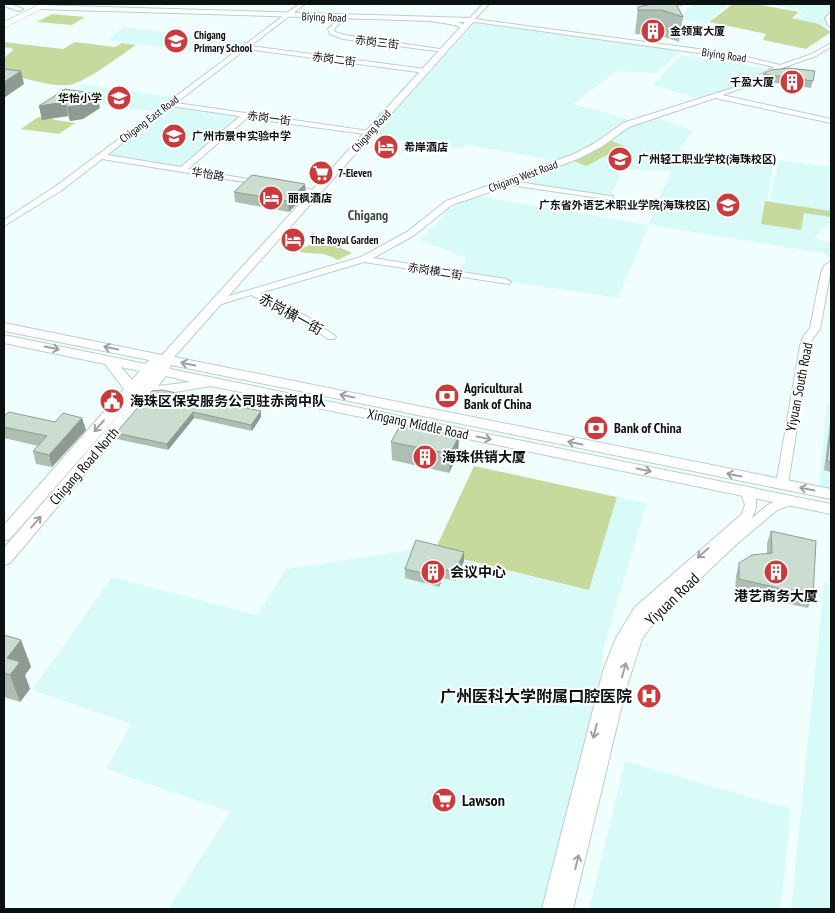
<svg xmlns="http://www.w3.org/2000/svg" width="835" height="913" viewBox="0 0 835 913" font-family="'PT Sans Narrow','Noto Sans SC',sans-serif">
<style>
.built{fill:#d8fbf7}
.green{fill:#c6da9d}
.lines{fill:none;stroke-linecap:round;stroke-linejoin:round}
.minor-casing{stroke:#b7cfcd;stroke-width:2}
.major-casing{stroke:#b7cfcd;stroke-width:2}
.highway-casing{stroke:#b7cfcd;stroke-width:1}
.minor{fill:#fff;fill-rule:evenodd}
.major{fill:#fff;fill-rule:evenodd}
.highway{fill:#fff;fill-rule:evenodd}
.wall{fill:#afbeb3}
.shaded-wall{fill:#8e9b92}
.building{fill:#cbddd0;stroke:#8e9b92}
.oneway{stroke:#9da1a0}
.labels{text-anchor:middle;stroke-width:4;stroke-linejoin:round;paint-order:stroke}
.far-street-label{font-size:11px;fill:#0a1312;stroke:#fff}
.far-poi-label{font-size:11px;font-weight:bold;fill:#0a1312;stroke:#fff;text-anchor:start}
.far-quarter-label{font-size:14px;font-weight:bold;fill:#364c49;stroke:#fff}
.street-label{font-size:14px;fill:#0a1312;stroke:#fff}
.poi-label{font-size:14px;font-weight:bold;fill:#0a1312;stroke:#fff;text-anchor:start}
.near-street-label{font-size:16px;fill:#0a1312;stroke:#fff}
.near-poi-label{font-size:16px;font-weight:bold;fill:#0a1312;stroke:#fff;text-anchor:end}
</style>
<rect width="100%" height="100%" fill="#f0fffd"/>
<g class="built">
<polygon points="694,4 729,4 704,24 676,19"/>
<polygon points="769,4 831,4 831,12 825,20 829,27 795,18 803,11"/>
<polygon points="476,22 681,51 656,73 616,71 574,104 630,120 597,144 556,161 469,145 456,149 373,136"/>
<polygon points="123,27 181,34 246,42 228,56 108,40"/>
<polygon points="681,55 770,69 756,79 700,99 653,85"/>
<polygon points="84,85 174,97 156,112 63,99"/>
<polygon points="169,105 242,116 181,168 103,155"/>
<polygon points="656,118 693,131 679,150 773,163 768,201 803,205 770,200 779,160 831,167 831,221 814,238 831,244 831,259 822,253 649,225 618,298 458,274 466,258 420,240 451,208 477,196 648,225 671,171 623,169 610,198 512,183 611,139 622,129"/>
<polygon points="827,402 831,403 831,491 819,488"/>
<polygon points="617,497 647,503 604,646 593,722 547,909 168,909 230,812 106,769 131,724 32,690 112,577 257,615 286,569 417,549 589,590"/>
<polygon points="824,583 831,585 831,909 791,909"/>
<polygon points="625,761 791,809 781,909 589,909"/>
</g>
<g class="green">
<polygon points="733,4 755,4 799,12 792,18 819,24 831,32 806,49 763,40 766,34 709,22"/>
<polygon points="52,14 85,17 72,25 37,22"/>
<path d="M4 42 63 49 75 42 115 47 122 43 136 45C121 55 85 83 69 85 49 87 24 77 4 74V58L13 50 12 48 4 47Z"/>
<polygon points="38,117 75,123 59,134 21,129"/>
<polygon points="611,141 625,146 586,166 571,160"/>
<polygon points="765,201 831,211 831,217 804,213 801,230 761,224"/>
<path d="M322 239 352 253 338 260C321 250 315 256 297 251Z"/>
<polygon points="474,466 617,497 589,590 434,552"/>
</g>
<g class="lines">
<defs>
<g id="minor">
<path d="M299 4H305L250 46 425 69 428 71 425 73 246 49 176 103 369 131 373 133 372 135 247 118 188 169 260 181 264 183 263 185 102 159 62 190 4 226V220L56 186ZM171 106 240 116 181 167 107 155Z"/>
<polygon points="483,4 489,4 475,19 735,54 780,65 812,54 831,43 831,47 816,56 782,68 746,87 722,95 831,119 831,123 715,98 629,127 601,147 580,158 518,182 610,196 613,196 613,200 510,185 452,205 413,236 373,258 506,279 511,282 509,284 364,262 260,293 306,316 334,335 336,337 334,339 328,339 300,320 251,295 215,306 212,305 212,301 361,257 407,232 446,201 574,154 595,143 623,123 742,85 774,67 735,58 469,21 469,19"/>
<polygon points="831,12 831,27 828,25 825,18"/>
<polygon points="343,15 346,17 334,29 335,32 344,35 447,50 444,52 343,39 330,34 328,29"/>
<polygon points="433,18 458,22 468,27 465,29 455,25 431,21"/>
<path d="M287 186 316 190 320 192C313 196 293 192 286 188Z"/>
<polygon points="831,261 831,269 820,329 813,338 810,346 788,484 782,488 776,484 800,346 803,337 810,328 821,273 824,266"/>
<path d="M747 488 751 489C758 500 758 508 751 519L769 504 789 497 795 501 793 504 777 510 739 542 655 621 642 639 625 692 573 909H542L603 671 616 638 635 607 742 514 745 505 741 492Z"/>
</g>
<g id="major">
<polygon points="4,4 11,4 23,9 19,11 4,6"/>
<path d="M36 5 471 18 475 20 174 357 831 489V499L171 365 170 369 831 504V514L211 386 151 396 10 563 4 565V548L154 374 10 539 4 541V525L124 389 105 364 4 343V335L146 364 149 360 4 331V323L162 355 465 22 39 9H36ZM121 367 140 371 132 380ZM166 376 191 382 158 386Z"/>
</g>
<polygon id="highway" points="41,4 51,4 4,28 4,22"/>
</defs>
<use href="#minor" class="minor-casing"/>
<use href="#major" class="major-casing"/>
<use href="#highway" class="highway-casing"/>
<use href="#minor" class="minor"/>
<use href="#major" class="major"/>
<use href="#highway" class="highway"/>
</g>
<g class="wall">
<polygon points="652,4 683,4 681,6 677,5 683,17 679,42 659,35 635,34 638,7"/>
<polygon points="815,71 811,88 762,81 763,74"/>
<polygon points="65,89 100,108 83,119 70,121 68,116 42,120 39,106"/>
<polygon points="234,192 306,194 289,212 235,202"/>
<polygon points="162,390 261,417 252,431 194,418 168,450 117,439 116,433"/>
<polygon points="4,416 55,422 82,418 86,430 52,467 36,464 33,451 38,446 4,438"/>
<polygon points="831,419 831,472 824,470 830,423"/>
<polygon points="459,436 458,454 449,473 392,460 391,442"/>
<polygon points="771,531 813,596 808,608 735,592 736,576 739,563 767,553 767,543"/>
<polygon points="464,561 455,581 443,578 439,587 405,578 405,569"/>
<polygon points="4,635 21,640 31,667 25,675 30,689 20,702 4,697"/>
</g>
<g class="shaded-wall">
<polygon points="21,71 24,84 4,98 4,82"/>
<polygon points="97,94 100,108 83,119 70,121 67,107"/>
<polygon points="65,102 68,116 42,120 39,106"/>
<polygon points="305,184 306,194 289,212 288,201"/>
<polygon points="261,411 261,417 252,431 251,425"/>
<polygon points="193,412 194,418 168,450 167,444"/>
<polygon points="82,418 86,430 52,467 49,455"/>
<polygon points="459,436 458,454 449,473 450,454"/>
<polygon points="464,552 464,561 455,581 455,572"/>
<polygon points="444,569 443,578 439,587 440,577"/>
<polygon points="21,640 31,667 25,675 30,689 20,702 10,675 7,658"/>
</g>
<g class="building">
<polygon points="652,4 676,4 683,17 662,10 638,10 638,7"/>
<polygon points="789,68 815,71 813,81 763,74 771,70"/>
<polygon points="4,69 21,71 4,82"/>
<polygon points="65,89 97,94 80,105 67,107 65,102 39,106"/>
<polygon points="252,175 305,184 288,201 234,192"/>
<polygon points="162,390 261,411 251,425 193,412 167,444 116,433 152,391"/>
<polygon points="9,412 55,422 63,413 82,418 49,455 33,451 47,436 4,427 4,416"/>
<polygon points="401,424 459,436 450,454 391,442"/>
<polygon points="831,428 831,462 827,461"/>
<polygon points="771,531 816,541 813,596 739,579 739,563 752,555 772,553"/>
<polygon points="416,540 464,552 455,572 444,569 440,577 405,569"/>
<polygon points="4,635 21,640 7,658 20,662 10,675 4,673"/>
</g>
<defs><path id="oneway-shaft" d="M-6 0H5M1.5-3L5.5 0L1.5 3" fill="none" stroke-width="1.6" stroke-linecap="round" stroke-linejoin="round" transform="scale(1.25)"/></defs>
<g class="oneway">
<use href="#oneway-shaft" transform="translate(52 348) rotate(11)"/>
<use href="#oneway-shaft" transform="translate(111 348) rotate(-169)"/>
<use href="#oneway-shaft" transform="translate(188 364) rotate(-168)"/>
<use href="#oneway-shaft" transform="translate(347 396) rotate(-168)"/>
<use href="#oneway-shaft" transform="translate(99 426) rotate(131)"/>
<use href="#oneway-shaft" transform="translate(484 438) rotate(11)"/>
<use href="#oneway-shaft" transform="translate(575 443) rotate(-168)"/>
<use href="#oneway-shaft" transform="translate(644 470) rotate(12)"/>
<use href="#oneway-shaft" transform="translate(734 475) rotate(-169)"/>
<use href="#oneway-shaft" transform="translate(807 489) rotate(-169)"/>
<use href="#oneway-shaft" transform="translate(36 522) rotate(-49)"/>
<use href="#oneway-shaft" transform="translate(703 553) rotate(139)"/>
<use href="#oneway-shaft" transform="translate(624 670) rotate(-74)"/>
<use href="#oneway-shaft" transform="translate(595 731) rotate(104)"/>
<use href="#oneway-shaft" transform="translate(577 862) rotate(-76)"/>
</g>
<defs>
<symbol id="building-disc" viewBox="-11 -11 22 22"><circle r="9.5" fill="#ca3b3d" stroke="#fff"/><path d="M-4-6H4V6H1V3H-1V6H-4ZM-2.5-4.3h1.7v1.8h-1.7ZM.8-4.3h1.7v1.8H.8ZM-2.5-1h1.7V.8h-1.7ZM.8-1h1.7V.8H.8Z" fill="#fff"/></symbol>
<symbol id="school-disc" viewBox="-11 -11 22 22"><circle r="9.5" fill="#ca3b3d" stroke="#fff"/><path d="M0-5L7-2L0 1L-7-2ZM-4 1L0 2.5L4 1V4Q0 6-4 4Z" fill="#fff"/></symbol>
<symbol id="hotel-disc" viewBox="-11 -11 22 22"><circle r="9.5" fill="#ca3b3d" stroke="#fff"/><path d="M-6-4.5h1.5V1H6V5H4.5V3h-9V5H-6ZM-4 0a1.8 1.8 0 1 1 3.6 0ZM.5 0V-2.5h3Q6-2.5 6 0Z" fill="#fff"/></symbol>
<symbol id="supermarket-disc" viewBox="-11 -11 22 22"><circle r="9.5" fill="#ca3b3d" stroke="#fff"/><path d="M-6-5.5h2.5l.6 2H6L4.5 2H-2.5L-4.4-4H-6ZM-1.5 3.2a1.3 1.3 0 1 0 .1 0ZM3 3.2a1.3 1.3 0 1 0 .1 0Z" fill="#fff"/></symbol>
<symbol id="bank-disc" viewBox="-11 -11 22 22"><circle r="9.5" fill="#ca3b3d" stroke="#fff"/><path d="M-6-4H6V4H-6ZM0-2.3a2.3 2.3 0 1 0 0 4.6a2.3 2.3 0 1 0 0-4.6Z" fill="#fff"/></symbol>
<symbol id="civic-disc" viewBox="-11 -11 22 22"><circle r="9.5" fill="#ca3b3d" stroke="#fff"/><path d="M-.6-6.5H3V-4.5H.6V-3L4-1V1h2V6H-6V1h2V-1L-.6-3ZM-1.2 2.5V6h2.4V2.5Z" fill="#fff"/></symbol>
<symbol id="hospital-disc" viewBox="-11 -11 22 22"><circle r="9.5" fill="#ca3b3d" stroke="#fff"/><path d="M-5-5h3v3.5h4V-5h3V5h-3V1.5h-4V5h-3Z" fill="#fff"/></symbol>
</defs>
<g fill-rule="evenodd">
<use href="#building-disc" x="639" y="17" width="28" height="28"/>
<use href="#school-disc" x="162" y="27" width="28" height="28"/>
<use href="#building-disc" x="778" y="68" width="28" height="28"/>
<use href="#school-disc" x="105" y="84" width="28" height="28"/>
<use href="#school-disc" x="160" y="122" width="28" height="28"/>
<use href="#hotel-disc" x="372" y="133" width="28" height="28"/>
<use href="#school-disc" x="606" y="145" width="28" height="28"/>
<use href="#supermarket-disc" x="307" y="159" width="28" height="28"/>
<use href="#hotel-disc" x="257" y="184" width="28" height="28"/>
<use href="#school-disc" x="714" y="191" width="28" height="28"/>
<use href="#hotel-disc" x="279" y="226" width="28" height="28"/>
<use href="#bank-disc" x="433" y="382" width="28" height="28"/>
<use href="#civic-disc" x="98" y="387" width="28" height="28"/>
<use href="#bank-disc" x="582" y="414" width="28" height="28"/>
<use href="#building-disc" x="411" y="443" width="28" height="28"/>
<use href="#building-disc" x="419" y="558" width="28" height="28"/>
<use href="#building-disc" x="762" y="558" width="28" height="28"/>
<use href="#hospital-disc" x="635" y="682" width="28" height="28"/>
<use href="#supermarket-disc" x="430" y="786" width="28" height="28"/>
</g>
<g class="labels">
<g class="far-street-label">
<text transform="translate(324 17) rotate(2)" y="4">Biying Road</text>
<text transform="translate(377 42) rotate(7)" y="4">赤岗三街</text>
<text transform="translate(724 55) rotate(8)" y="4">Biying Road</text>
<text transform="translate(334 59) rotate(8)" y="4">赤岗二街</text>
<text transform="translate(269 118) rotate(8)" y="4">赤岗一街</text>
<text transform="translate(149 119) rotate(-37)" y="4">Chigang East Road</text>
<text transform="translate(371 131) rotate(-48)" y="4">Chigang Road</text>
<text transform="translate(208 174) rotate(9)" y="4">华怡路</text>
<text transform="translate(523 176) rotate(-20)" y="4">Chigang West Road</text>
<text transform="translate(435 271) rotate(9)" y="4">赤岗横二街</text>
</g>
<g class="far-poi-label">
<text x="670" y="35">金领寓大厦</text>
<text x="194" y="39">Chigang<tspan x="194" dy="13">Primary School</tspan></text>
<text x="774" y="86" text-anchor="end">千盈大厦</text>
<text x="102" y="102" text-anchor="end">华怡小学</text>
<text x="192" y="140">广州市景中实验中学</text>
<text x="404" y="151">希岸酒店</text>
<text x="638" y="163">广州轻工职业学校(海珠校区)</text>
<text x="338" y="177">7-Eleven</text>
<text x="288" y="202">丽枫酒店</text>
<text x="710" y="209" text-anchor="end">广东省外语艺术职业学院(海珠校区)</text>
<text x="310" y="244">The Royal Garden</text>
</g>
<g class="far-quarter-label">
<text x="368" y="220">Chigang</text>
</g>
<g class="street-label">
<text transform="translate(291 314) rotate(29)" y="5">赤岗横一街</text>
<text transform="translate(799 387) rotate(-79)" y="5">Yiyuan South Road</text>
<text transform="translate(418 424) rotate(12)" y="5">Xingang Middle Road</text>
<text transform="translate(84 466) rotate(-49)" y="5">Chigang Road North</text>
</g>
<g class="poi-label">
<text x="464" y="393">Agricultural<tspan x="464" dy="16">Bank of China</tspan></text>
<text x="130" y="406">海珠区保安服务公司驻赤岗中队</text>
<text x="614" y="433">Bank of China</text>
<text x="442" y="462">海珠供销大厦</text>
<text x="450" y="577">会议中心</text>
<text x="776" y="601" text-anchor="middle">港艺商务大厦</text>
</g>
<g class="near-street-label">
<text transform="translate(672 599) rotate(-44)" y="6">Yiyuan Road</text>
</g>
<g class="near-poi-label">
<text x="632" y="702">广州医科大学附属口腔医院</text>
<text x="462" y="806" text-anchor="start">Lawson</text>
</g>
</g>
<rect width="835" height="913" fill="none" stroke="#0a1312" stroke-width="10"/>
</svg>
